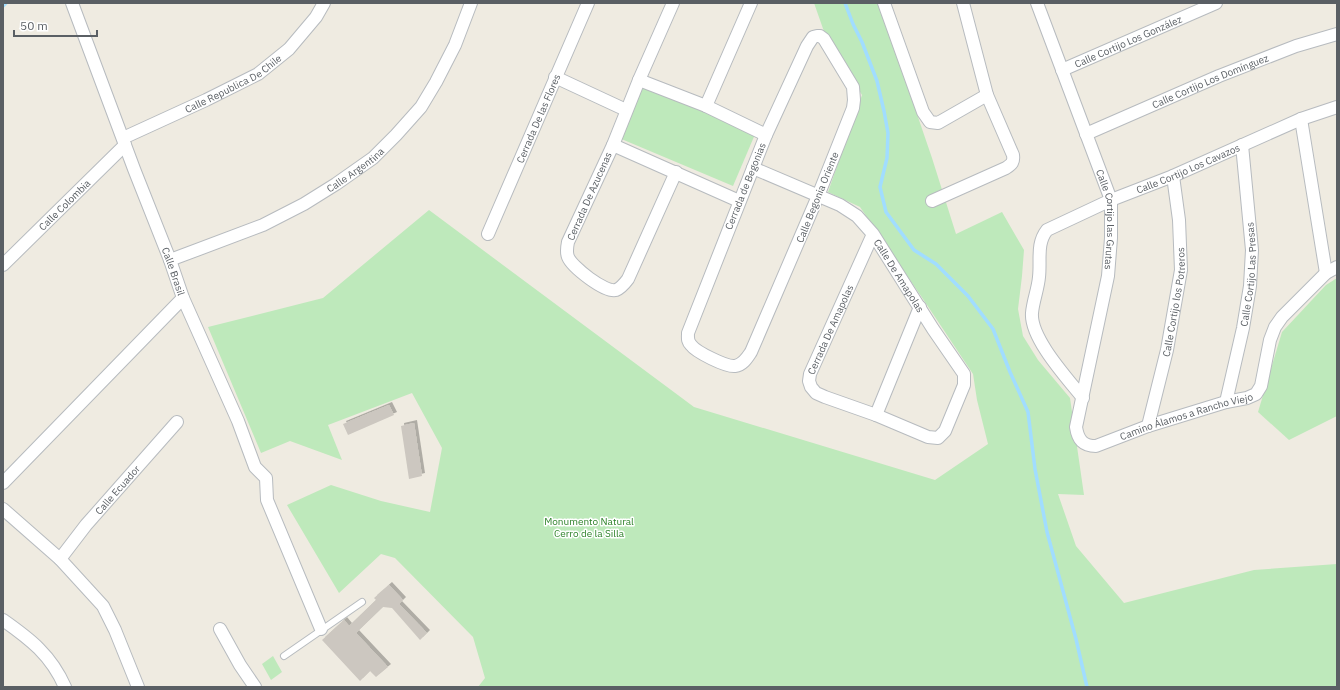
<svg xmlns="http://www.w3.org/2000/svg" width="1340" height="690" viewBox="0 0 1340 690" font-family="'IBM Plex Sans',sans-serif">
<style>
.green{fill:#bee9bb}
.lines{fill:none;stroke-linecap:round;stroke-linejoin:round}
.stream{stroke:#a1ddff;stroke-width:3.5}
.building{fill:#ccc7c0;filter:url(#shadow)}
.lane-casing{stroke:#b7bbbf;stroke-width:8}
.street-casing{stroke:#b7bbbf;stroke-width:14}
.lane{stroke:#fff;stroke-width:6}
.street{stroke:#fff;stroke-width:12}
.labels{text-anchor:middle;stroke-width:3;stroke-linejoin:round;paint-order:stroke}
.street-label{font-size:10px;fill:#5a5f64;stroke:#fff}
.park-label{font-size:10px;fill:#2e822a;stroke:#fff}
</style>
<defs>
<filter id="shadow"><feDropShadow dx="3" dy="-3" stdDeviation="0" flood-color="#0004"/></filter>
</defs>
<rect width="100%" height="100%" fill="#efebe1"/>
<g class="green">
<polygon points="814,3 879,3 932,158 956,234 1002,212 1024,250 1022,276 1018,309 1023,336 1038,360 1070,398 1084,495 1058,494 1076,546 1124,603 1254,570 1337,564 1337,687 478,687 485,678 473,637 395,558 381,554 339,593 287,505 331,485 381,501 430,512 442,448 412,393 328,425 342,460 290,441 261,453 208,327 323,298 429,210 694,407 935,480 988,444 977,400 973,374 923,299 860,207 828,192 862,95 827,40"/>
<polygon points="641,85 756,132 733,186 619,138"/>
<polygon points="1337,278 1337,416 1289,440 1258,412 1282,332 1326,285"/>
<polygon points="273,656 282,672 271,680 262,664"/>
</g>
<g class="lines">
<g class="stream">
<polyline points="845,3 853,24 862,42 877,81 884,111 888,133 887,158 880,187 886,212 914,250 936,264 968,296 993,329 1010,372 1028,412 1035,469 1047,532 1076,639 1087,687"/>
<polyline points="3,6 6,3"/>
</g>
</g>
<g class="building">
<polygon points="389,405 394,415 348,435 343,424"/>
<polygon points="414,423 422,476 409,479 401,426"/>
<polygon points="389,585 403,600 399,604 427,633 420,640 392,608 383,607 356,633 388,667 376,677 370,671 360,681 322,640 344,620 349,626 376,600 374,598"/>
</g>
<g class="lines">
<defs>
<polyline id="lane" points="284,656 362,602"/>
<g id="street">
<path id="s1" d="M72 3 134 169 170 260 183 298 238 421 255 467 266 478 267 500 321 629"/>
<path d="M673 3 639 80 613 145 568 242C567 247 566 252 568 257 572 267 605 293 616 290 621 288 625 283 628 279L676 172"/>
<polyline points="884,3 923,112 930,122 938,123 987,95"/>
<path id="s2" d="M1037 3 1111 200V238L1108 276 1076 427C1078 440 1083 446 1096 446L1148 426 1226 402 1247 398 1256 394 1261 386 1270 340 1275 327 1282 317 1326 273 1337 267"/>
<path d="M817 36H820L824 39 853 87 854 100 853 108 818 196 751 352C747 358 743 365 735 366 726 367 696 352 691 345 687 341 688 338 688 333L766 135 807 46 813 37Z"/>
<path id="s3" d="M1062 70 1216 3"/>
<polyline points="555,77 626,110"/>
<polyline points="639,80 706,106 766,135"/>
<polyline points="706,106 751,3"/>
<polyline points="1301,119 1326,273"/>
<path id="s4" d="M1086 134 1219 76 1296 46 1337 34"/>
<path id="s5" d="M123 138 206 100 258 74 289 49 316 17 324 3"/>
<polyline points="613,145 739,201"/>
<path id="s6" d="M753 168 840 205 857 216 873 234 933 329 964 374V385L945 431 938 438 928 437 876 415 825 397 816 393 811 387 809 381 810 374 873 234"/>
<path d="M932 201 1006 168C1012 164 1014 162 1013 155L987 95 963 3"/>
<path id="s7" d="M488 234 588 3"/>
<path id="s8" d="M170 260 263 225 304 204 336 184 373 158 396 135 421 107 436 82 455 45 471 3"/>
<path id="s9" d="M3 265 125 145"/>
<path id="s10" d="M1083 398C1067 378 1030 338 1032 313 1033 301 1038 289 1039 277 1041 260 1036 244 1047 230L1111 200 1173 176 1301 119 1337 107"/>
<path id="s11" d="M1226 402 1243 328 1250 286 1252 250 1242 145"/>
<polyline points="876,415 920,307"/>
<path id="s12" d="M1148 426 1167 350 1181 270 1179 220 1173 176"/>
<polyline points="3,483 183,298"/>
<polyline points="3,509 60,559 103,606 115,630 138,687"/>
<path id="s13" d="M60 559 86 525 177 422"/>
<path d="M3 620C30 639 51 655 65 687"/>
<polyline points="220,629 240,665 255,687"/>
</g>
</defs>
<use href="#lane" class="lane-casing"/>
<use href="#street" class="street-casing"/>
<use href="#lane" class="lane"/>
<use href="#street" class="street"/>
</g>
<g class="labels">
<g class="street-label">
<text dy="4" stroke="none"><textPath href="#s3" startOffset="72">Calle Cortijo Los González</textPath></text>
<text dy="4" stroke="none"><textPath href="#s4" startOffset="135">Calle Cortijo Los Domínguez</textPath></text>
<text dy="4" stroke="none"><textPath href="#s5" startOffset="123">Calle Republica De Chile</textPath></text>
<text dy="4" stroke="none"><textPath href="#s7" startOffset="126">Cerrada De las Flores</textPath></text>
<text dy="4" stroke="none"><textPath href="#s10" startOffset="340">Calle Cortijo Los Cavazos</textPath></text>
<text dy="4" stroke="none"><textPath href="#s8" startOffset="207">Calle Argentina</textPath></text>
<text transform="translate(745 186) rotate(-68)" y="4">Cerrada de Begonias</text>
<text transform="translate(589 196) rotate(-66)" y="4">Cerrada De Azucenas</text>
<text transform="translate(817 197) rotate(-68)" y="4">Calle Begonia Oriente</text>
<text dy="4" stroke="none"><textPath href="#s9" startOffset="86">Calle Colombia</textPath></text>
<text dy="4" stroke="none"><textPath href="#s2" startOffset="229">Calle Cortijo las Grutas</textPath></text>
<text dy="4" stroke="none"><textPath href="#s1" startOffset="287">Calle Brasil</textPath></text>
<text dy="4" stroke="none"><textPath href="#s11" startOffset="130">Calle Cortijo Las Presas</textPath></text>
<text dy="4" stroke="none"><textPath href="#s6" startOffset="188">Calle De Amapolas</textPath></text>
<text dy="4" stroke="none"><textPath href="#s12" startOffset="127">Calle Cortijo los Potreros</textPath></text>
<text dy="4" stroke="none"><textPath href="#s6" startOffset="577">Cerrada De Amapolas</textPath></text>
<text dy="4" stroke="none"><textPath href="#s2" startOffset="567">Camino Álamos a Rancho Viejo</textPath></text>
<text dy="4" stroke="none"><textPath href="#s13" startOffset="90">Calle Ecuador</textPath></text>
</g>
<g class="park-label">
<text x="589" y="525">Monumento Natural<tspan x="589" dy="12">Cerro de la Silla</tspan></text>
</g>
</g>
<rect width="1340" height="690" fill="none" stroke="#5a5f64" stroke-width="8"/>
<path d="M14 30v6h83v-6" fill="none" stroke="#5a5f64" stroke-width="2"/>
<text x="20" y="30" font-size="12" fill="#5a5f64" stroke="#ffffff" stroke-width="3" paint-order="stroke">50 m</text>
</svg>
